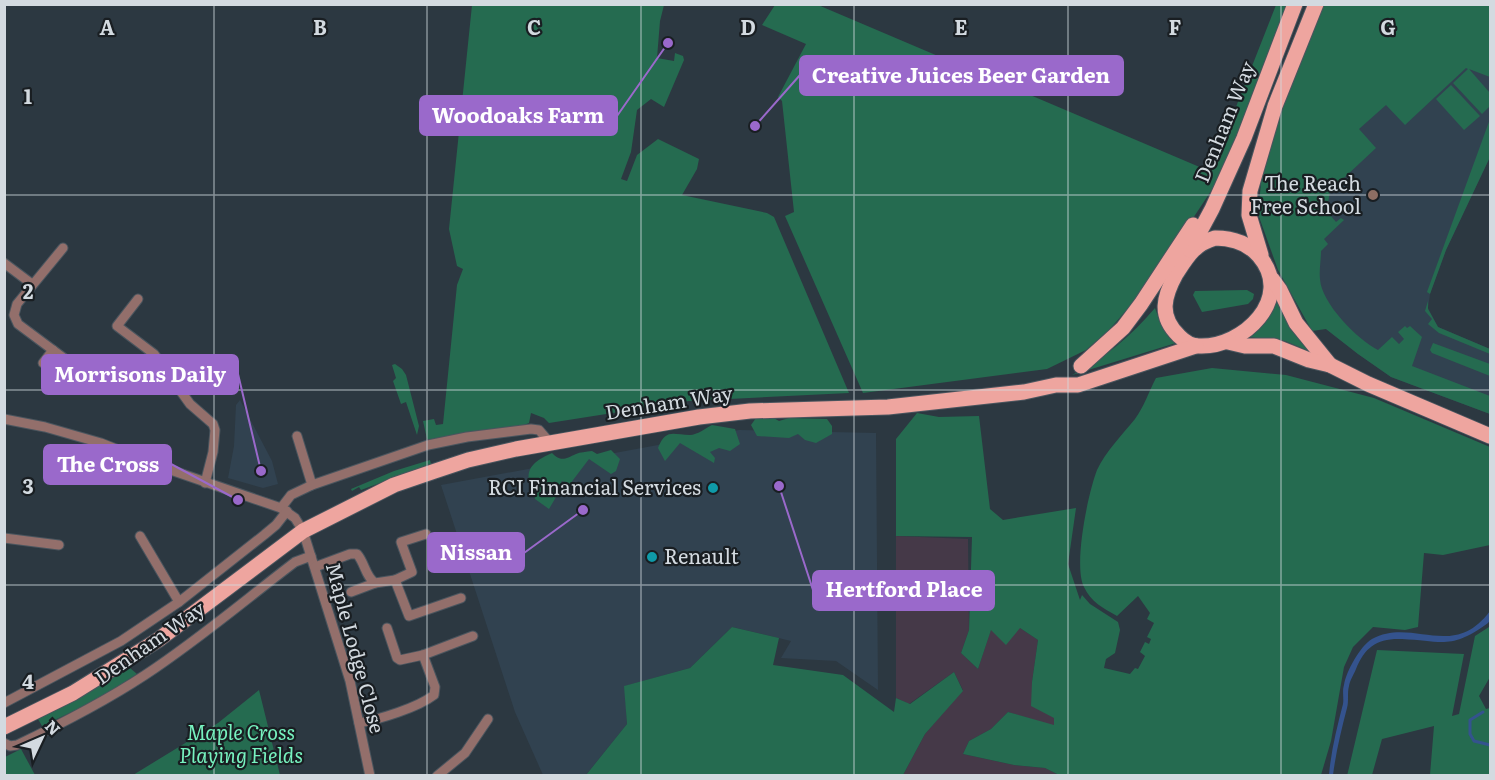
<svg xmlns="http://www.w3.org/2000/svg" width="1495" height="780" viewBox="0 0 1495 780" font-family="Literata,serif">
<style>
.built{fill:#314250}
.industrial{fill:#453948}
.green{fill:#256b50}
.water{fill:#34538e}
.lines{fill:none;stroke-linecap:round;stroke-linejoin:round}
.stream{stroke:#34538e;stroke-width:3}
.street-casing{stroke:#4a555e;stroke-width:11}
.primary-casing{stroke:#4a555e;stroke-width:17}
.street{stroke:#936f6b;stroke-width:9}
.primary{stroke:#eea59f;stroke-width:15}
.grid{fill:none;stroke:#d3dae0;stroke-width:1.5;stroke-opacity:0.55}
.education-dot{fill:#8d6e63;stroke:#191e22;stroke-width:2}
.culture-dot{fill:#0f9aa8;stroke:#191e22;stroke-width:2}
.labels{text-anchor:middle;stroke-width:4.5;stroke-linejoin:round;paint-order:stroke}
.street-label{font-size:20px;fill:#d3dae0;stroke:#191e22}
.poi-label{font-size:20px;fill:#d3dae0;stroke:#191e22;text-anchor:end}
.park-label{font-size:20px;font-style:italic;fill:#77f2bf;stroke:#191e22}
.grid-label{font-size:20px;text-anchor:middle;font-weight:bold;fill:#d3dae0;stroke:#191e22;stroke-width:4.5;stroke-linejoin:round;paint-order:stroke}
.leader{fill:none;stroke:#9a69cb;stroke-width:2}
.callout-dot{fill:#9a69cb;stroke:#191e22;stroke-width:2}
.callout{fill:#9a69cb;stroke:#9a69cb;stroke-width:2}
.callout-label{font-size:21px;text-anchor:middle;font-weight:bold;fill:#fff}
</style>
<rect width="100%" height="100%" fill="#2c3841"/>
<g class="built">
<polygon points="1490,5 1490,157 1446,250 1430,294 1428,308 1438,327 1490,349 1490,414 1391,377 1358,354 1326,329 1275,180"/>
<polygon points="240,400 272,461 278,484 263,488 228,478 234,446 236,405"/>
<polygon points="739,430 876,433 878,690 836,661 781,658 791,641 732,627 690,668 625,686 627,724 586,775 543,775 515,712 441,485"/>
</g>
<polygon class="industrial" points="896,536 968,539 969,630 961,653 978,669 991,629 1020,628 1038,640 1032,682 1055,718 1054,726 1008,712 991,729 969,741 963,754 1014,765 1045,768 1059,775 903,775 925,734 963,690 954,672 909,704 896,698"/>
<g class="green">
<polygon points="472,5 664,5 660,21 657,58 674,61 675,53 683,56 684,60 664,107 651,99 637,110 631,152 621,179 627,181 637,155 658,139 699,159 697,169 682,195 767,213 774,217 849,393 689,401 549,423 544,418 531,413 529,423 524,425 430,440 427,439 423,421 434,419 436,425 443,424 457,285 463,269 457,266 449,229"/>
<polygon points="775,5 818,5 1209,171 1221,145 1276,5 1290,5 1238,139 1219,179 1134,307 1130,306 1109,330 1086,350 1047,369 863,393 785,216 794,212 782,101 778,97 806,44 762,25"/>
<path d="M1323 5H1490V77L1469 69 1490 93V106L1482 114 1453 83 1468 69 1466 68 1405 125 1386 105 1359 129 1376 148 1330 191 1328 203 1334 210 1330 215 1336 222 1341 218 1344 220 1324 239 1328 244 1321 251C1321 260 1319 270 1320 279 1321 303 1358 340 1378 350L1392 337 1399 344 1404 339 1398 332 1405 326 1407 328 1410 326 1422 337 1412 366 1490 396V414L1391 377 1358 354 1326 329 1312 331 1278 270 1258 214 1262 173 1282 107Z"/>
<polygon points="1451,85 1480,116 1464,130 1436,99"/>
<polygon points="1490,119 1490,157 1446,250 1430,294 1427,292"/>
<polygon points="1247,290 1254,294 1253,299 1248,304 1202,312 1193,295 1195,291"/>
<polygon points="1278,299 1309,351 1285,341 1248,337 1265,322"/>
<polygon points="1428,301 1428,309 1438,327 1490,349 1490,354 1439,333 1428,324 1432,319 1425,311"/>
<path d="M1155 308 1161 324 1176 343 1072 375C1105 358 1131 336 1155 308Z"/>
<polygon points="1433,343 1490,364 1490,376 1432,353 1430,350"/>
<polygon points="395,364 402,369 406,375 419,426 417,435 406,402 401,404 393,381 396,378 392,365"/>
<path d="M1212 368 1286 375 1374 398 1490 447V545L1443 555 1424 553 1418 627 1405 630 1373 627 1353 647 1344 667 1331 741 1321 775H1059L1045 768 1014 765 963 754 969 741 991 729 1008 712 1054 725V718L1031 706 1032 682 1038 640 1020 628 1006 645 991 630 978 669 961 653 969 630 972 537 896 536V439L917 413 939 417 979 416 990 509 1003 520 1076 508 1068 564 1080 600 1082 595 1090 604 1118 622 1120 630 1115 653 1106 659 1104 668 1130 674 1135 668 1138 669 1145 656 1140 652 1145 642 1149 644 1151 639 1147 637 1154 623 1147 619 1150 613 1138 596 1117 616C1103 608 1091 602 1084 587 1073 566 1088 493 1097 470 1106 451 1122 435 1135 419 1144 407 1149 391 1156 378Z"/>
<polygon points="772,417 779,421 789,418 827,419 832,426 832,434 816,443 805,440 798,434 789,438 757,436 751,425 756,418"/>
<path d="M712 425 735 429 740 444 730 451 719 448 710 452 715 458 714 463 680 443 665 461 658 448C666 428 673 435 690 435 697 435 706 428 712 425Z"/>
<path d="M611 450 620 459 616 471 611 474 589 459 570 484 562 481 554 494 556 497 549 509 535 499C534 492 531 487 529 480 526 465 541 458 552 453 561 462 565 459 576 454 580 452 586 452 592 451L597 454Z"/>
<polygon points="430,460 431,464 361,490 359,487 352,491 351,489 394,471"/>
<polygon points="732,627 779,638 773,665 843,675 894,712 896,698 910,704 954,672 963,691 925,734 903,775 586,775 627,724 624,686 690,668"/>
<polygon points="1489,627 1490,677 1479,696 1486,709 1490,708 1490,775 1430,775 1434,726 1382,739 1372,775 1347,776 1377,650 1464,654 1452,716 1459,714 1475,636"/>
<polygon points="130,668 137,674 97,700 42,726 38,719"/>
<polygon points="259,690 280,775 133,775 218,723"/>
<polygon points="21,749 35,775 5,775 5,757"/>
</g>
<path class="water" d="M1490 611V620L1488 623C1451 650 1443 641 1402 639 1377 638 1365 647 1356 669 1354 674 1350 680 1349 686 1347 693 1349 701 1347 708 1341 731 1336 752 1333 775H1329C1331 751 1337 727 1343 704 1344 698 1342 691 1344 685 1346 672 1360 646 1372 639 1413 617 1453 661 1490 611Z"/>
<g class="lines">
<polyline class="stream" points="1483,712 1470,720 1470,734 1474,741 1490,745"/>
<defs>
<g id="street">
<polyline points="63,248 17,304 14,315 18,324 65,359"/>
<polyline points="4,263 32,284"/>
<polyline points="138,299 117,326 154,354 190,404 213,424 215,430 213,452 205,483"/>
<polyline points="43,363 53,350"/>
<polyline points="4,419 45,427 101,443 159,466 281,508 295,518 303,531 350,681 370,776"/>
<polyline points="297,436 312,485"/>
<polyline points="281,508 291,495 312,485 428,445 467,437 531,429 539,430 551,444"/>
<polyline points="140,536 179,602"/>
<polyline points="4,538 59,545"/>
<path d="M315 567 350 554H357C365 563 365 576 375 583L395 580 409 616 461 598"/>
<polyline points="395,580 412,572 401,542 426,534"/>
<polyline points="351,592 375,583"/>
<polyline points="387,628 397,658 400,660 423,655 473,636"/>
<polyline points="4,703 121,641 179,602 264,535 276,525 287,511"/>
<path d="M359 723C380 719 417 708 434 695L435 687 423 655"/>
<path d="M4 743 10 746 17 745C61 724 104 702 145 675 197 641 245 600 295 562L311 556"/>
<polyline points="437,776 465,753 488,719"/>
</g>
<g id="primary">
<path d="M1215 238C1232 238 1248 243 1259 256 1295 298 1243 348 1199 346 1191 346 1184 341 1179 336 1158 316 1164 296 1176 274 1187 257 1194 244 1215 238Z"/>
<polyline points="1190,250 1212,209 1244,138 1295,4"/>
<polyline points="1261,255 1249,215 1250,191 1275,106 1316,4"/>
<polyline points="1272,279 1280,290 1296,323 1330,365"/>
<polyline points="1228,342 1245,346 1274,346 1309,360 1330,365 1368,384 1490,436"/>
<polyline points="1081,366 1123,328 1141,304 1193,225"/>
<polyline points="4,727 73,693 158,640 303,531 394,485 435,471 468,460 516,449 699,417 750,411 888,407 1024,392 1056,385 1078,385 1196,346"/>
</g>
</defs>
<use href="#street" class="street-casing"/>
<use href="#primary" class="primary-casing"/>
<use href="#street" class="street"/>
<use href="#primary" class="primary"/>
</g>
<path class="grid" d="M214 4V776M427 4V776M641 4V776M854 4V776M1068 4V776M1281 4V776M4 195H1490M4 390H1490M4 585H1490"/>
<circle class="education-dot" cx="1373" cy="195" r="6"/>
<g class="culture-dot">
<circle cx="713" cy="488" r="6"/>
<circle cx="652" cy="557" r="6"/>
</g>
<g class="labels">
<g class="street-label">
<text transform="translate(1225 122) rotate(-68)" y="7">Denham Way</text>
<text transform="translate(669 403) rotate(-9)" y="7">Denham Way</text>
<text transform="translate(150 643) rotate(-35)" y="7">Denham Way</text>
<text transform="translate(355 648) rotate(75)" y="7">Maple Lodge Close</text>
</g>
<g class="poi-label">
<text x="1361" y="191">The Reach<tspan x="1361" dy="23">Free School</tspan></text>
<text x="701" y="495">RCI Financial Services</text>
<text x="664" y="564" text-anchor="start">Renault</text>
</g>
<g class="park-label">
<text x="241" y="740">Maple Cross<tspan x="241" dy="23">Playing Fields</tspan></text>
</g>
</g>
<g class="grid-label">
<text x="107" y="35">A</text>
<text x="320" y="35">B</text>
<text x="534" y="35">C</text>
<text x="748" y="35">D</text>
<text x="961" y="35">E</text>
<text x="1175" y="35">F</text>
<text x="1388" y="35">G</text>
<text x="28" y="104">1</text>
<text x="28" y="299">2</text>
<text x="28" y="494">3</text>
<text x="28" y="689">4</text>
</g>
<path class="leader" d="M755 126L800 75M668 43L617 116M261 471L238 374M238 500L171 464M583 510L524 553M779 486L813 590"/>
<g class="callout-dot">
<circle cx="755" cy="126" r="6"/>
<circle cx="668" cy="43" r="6"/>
<circle cx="261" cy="471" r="6"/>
<circle cx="238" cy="500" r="6"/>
<circle cx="583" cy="510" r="6"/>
<circle cx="779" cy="486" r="6"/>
</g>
<g class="callout">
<rect x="800" y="56" width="323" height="39" rx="6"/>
<rect x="420" y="96" width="197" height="39" rx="6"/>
<rect x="42" y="355" width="196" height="39" rx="6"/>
<rect x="44" y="445" width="127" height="39" rx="6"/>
<rect x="428" y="533" width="96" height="39" rx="6"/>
<rect x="813" y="571" width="181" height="39" rx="6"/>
</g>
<g class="callout-label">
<text x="961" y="83">Creative Juices Beer Garden</text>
<text x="518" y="123">Woodoaks Farm</text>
<text x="140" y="382">Morrisons Daily</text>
<text x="108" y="472">The Cross</text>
<text x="476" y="560">Nissan</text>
<text x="904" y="597">Hertford Place</text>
</g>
<rect width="1495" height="780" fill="none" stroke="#d3dae0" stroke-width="12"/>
<g transform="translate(42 738) rotate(46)" stroke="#191e22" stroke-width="4.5" paint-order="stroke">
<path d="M0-4.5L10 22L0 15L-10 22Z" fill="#d3dae0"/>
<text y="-9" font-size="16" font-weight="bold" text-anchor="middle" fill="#d3dae0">N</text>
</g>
</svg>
